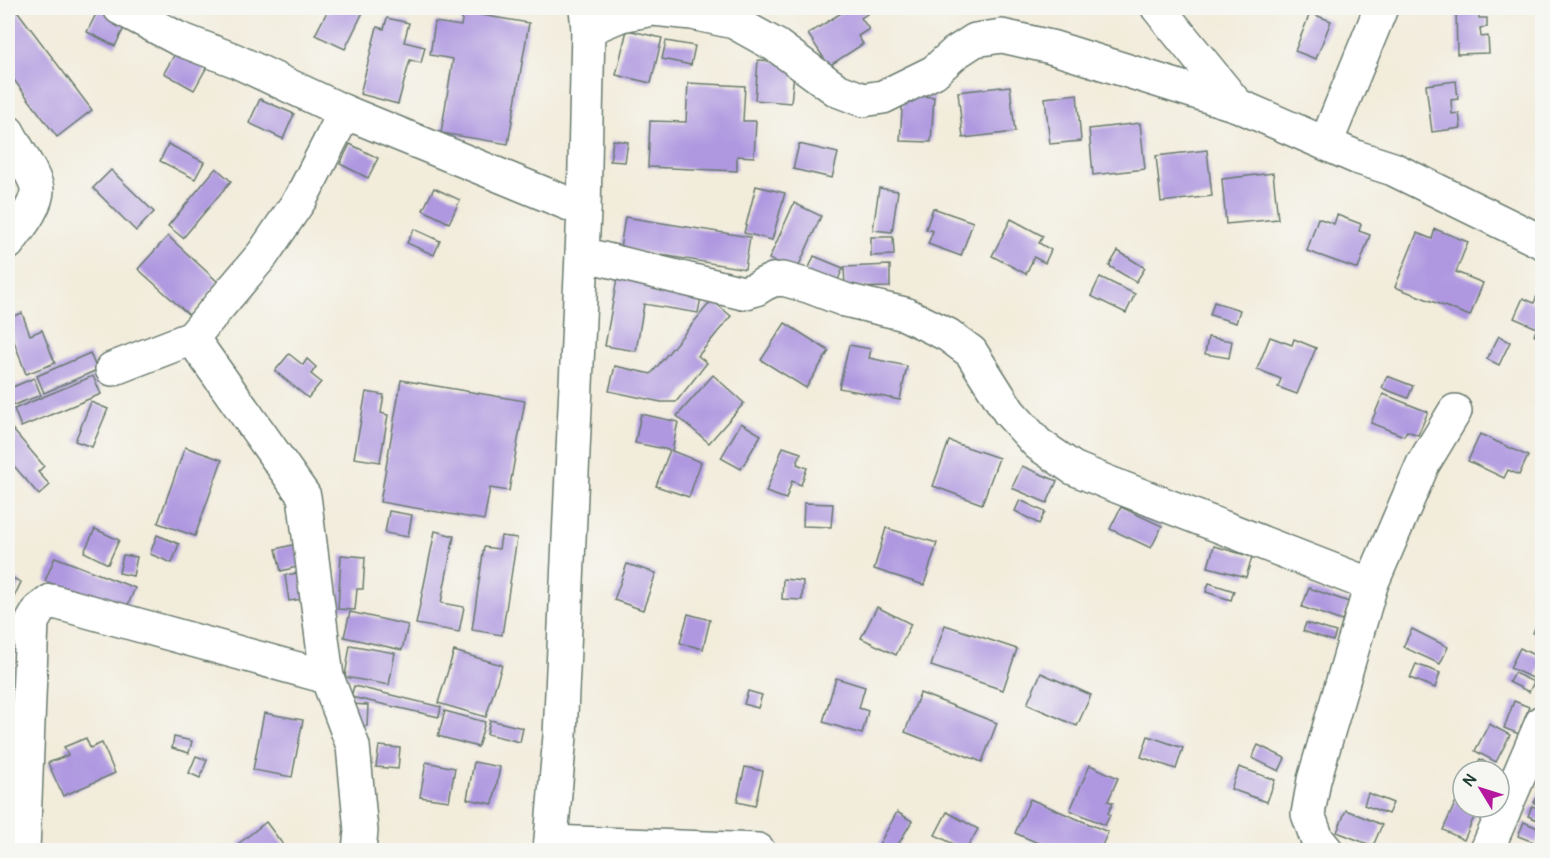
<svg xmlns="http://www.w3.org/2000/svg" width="1550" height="858" viewBox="0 0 1550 858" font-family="Pangolin,sans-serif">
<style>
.building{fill:#af98e0}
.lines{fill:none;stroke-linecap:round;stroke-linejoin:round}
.minor-casing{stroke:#697a6e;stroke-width:36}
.minor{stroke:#fff;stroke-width:33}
</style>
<rect width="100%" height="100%" fill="#f6f6f2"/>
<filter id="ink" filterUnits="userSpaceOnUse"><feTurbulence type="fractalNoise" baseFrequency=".0167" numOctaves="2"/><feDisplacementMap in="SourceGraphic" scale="12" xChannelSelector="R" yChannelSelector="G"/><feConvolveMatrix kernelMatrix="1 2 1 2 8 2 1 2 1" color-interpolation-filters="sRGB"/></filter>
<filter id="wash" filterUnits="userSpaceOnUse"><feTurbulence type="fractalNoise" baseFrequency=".008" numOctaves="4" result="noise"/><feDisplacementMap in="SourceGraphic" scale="24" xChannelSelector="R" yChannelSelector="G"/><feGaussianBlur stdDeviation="1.35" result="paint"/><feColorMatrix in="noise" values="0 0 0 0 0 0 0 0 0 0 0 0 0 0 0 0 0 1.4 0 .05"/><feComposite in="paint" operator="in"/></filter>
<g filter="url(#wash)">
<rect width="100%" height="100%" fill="#f2ecdb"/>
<g id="blocks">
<g class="building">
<polygon points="15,8 92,110 57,137 8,72 8,13"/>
<polygon points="99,8 127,22 115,46 87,32"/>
<polygon points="329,8 365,8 345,49 315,35"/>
<polygon points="849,8 862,8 867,14 861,18 869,29 858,36 863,44 829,66 808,34"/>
<polygon points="1456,8 1478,8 1479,18 1487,18 1487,27 1480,28 1481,37 1488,36 1489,53 1457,54"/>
<polygon points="463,12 529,23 508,144 441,133 453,59 430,55 435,22 461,26"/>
<polygon points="1310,13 1331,21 1316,59 1295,51"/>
<polygon points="387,18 409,23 404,42 425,47 421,63 410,60 398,104 360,94 377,27 384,29"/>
<polygon points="627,30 662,38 651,83 616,75"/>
<polygon points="666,41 695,46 691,65 662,59"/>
<polygon points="179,47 209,63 194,90 164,73"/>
<polygon points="758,60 795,63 791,103 755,100"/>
<polygon points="1456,81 1458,99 1451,100 1452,114 1459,113 1461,128 1432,132 1426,85"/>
<polygon points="688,83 745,86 743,121 756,121 754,157 737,156 737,171 648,167 650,121 686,122"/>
<polygon points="1010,86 1015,132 963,138 958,92"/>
<polygon points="1077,94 1081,141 1050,144 1045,98"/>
<polygon points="903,95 934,97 931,142 900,141"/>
<polygon points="260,99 294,114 283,139 249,123"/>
<polygon points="1140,123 1145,169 1093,175 1089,129"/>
<polygon points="613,140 628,142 625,162 610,161"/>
<polygon points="168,144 204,162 195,179 160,161"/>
<polygon points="350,144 378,158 368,178 340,164"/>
<polygon points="799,144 838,153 832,178 793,169"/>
<polygon points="1207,150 1212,196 1161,202 1156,156"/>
<polygon points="216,168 231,181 183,238 168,226"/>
<polygon points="111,170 154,212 136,231 93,188"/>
<polygon points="1273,173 1278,219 1226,224 1222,179"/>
<polygon points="756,186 785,193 772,240 744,233"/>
<polygon points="434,188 460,200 449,223 423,210"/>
<polygon points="879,188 898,191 892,232 873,230"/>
<polygon points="794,203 821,216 796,272 769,259"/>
<polygon points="933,208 973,222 961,256 928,244 933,231 926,229"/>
<polygon points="1337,215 1361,224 1359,231 1370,235 1358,269 1307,251 1318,218 1334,224"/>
<polygon points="625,217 750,237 745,269 620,248"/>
<polygon points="1011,219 1043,236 1039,243 1051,250 1045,263 1034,257 1026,274 992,256"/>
<polygon points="414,229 440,241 434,255 407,243"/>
<polygon points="1435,229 1468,242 1456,272 1483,283 1470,316 1395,287 1417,233 1432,239"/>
<polygon points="168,236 218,282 189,315 138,269"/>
<polygon points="871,237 893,237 894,255 871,256"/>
<polygon points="1118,251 1145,268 1136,282 1109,266"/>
<polygon points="814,256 843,268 835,287 806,275"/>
<polygon points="890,265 890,287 845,288 844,267"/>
<polygon points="618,273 703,287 698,313 644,304 636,351 605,346"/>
<polygon points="1100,277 1135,294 1126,313 1091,296"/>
<polygon points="1537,296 1542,298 1542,339 1534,335 1537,328 1514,318 1523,298 1534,303"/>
<polygon points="712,300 731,316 698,356 707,363 676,402 661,402 609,391 615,366 651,374"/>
<polygon points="1214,302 1240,310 1236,323 1210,315"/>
<polygon points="22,313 30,335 42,330 55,363 26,374 8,325 8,318"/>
<polygon points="785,323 829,351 806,388 761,360"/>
<polygon points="1499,336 1510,342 1499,365 1487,359"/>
<polygon points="1208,337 1232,341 1229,358 1205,354"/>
<polygon points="1270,337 1292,345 1294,339 1316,348 1297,394 1278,387 1281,379 1257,369"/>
<polygon points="849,345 871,349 869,358 907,366 900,400 839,388"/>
<polygon points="90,353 97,370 44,393 37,376"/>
<polygon points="289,354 303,365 307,359 316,367 311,374 321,382 308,398 275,371"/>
<polygon points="713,375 744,403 709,443 677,416"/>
<polygon points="93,376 101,394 21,427 14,409"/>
<polygon points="1387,376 1413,386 1408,398 1382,388"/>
<polygon points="34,378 41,395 14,405 8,389"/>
<polygon points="401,380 525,401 509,491 490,488 484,520 380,502"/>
<polygon points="366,392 384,395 381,413 388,415 380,462 354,458"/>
<polygon points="1383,394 1428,412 1418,435 1407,431 1404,436 1371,423"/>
<polygon points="91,402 108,409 92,447 75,441"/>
<polygon points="641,414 678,422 672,451 701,462 689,497 656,486 670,450 635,443"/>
<polygon points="741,423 761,435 741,469 721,458"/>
<polygon points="8,424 44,466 38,472 50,485 39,495 8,459"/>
<polygon points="1480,434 1528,456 1519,475 1508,470 1504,478 1468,461"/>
<polygon points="949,441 999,458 982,504 933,486"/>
<polygon points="185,447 222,460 195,536 158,523"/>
<polygon points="783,447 801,453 797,464 807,468 801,485 792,481 786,499 766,492"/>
<polygon points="1022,466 1057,481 1047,503 1012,488"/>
<polygon points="1020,500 1045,512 1039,524 1015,511"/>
<polygon points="804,503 833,504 831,527 803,526"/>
<polygon points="1121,507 1162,526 1151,548 1110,529"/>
<polygon points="389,511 412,515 408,537 385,533"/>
<polygon points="886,528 937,543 924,585 874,569"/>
<polygon points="95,529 119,540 108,564 84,552"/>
<polygon points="435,531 454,536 441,603 464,607 459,632 416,624"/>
<polygon points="157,535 179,544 172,563 150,554"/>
<polygon points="501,536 517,538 502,635 472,630 484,547 499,549"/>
<polygon points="296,544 301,566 281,571 276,549"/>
<polygon points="1214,546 1252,557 1246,577 1208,567"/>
<polygon points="123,555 137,557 133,576 119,573"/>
<polygon points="341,555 365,557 363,589 357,589 355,610 338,609"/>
<polygon points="55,557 135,588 125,612 45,581"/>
<polygon points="627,564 656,573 643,610 614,600"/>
<polygon points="305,572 310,598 289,601 285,575"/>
<polygon points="8,576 21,582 8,610"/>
<polygon points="783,579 803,581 802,600 782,599"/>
<polygon points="1209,583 1234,591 1231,600 1206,592"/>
<polygon points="1309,588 1349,602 1342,621 1302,607"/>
<polygon points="877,607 911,624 896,655 861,638"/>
<polygon points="350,612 408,625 402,650 344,637"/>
<polygon points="688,614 710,620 703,649 680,643"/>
<polygon points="1538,620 1542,622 1542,636 1533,633"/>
<polygon points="1306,623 1336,632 1333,641 1303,631"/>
<polygon points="945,625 1017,649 1003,690 931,666"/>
<polygon points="1412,629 1448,647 1440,664 1403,647"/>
<polygon points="350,645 395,653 389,685 345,677"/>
<polygon points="1520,648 1542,659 1542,664 1535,679 1510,668"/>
<polygon points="454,651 502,665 486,717 438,703"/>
<polygon points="1416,664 1440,673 1435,688 1410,678"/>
<polygon points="1041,673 1091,695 1077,726 1027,704"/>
<polygon points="1514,673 1534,682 1529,692 1509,682"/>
<polygon points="836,678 865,687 859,708 868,711 862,734 823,722"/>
<polygon points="354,686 441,707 439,717 351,697"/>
<polygon points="748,691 762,695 758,708 744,704"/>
<polygon points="920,693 997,723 982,762 905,732"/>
<polygon points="1514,701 1529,707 1519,734 1504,728"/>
<polygon points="350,704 368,705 367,726 349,725"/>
<polygon points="445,711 485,722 478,747 438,736"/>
<polygon points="264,713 303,720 292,777 253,770"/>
<polygon points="490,720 523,728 520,742 487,734"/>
<polygon points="1489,724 1510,735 1496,762 1475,751"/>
<polygon points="1148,736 1183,748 1176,769 1141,757"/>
<polygon points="174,737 192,741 189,753 172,748"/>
<polygon points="86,738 90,748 102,743 115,773 63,796 48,763 68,755 64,747"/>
<polygon points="1258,745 1285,758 1279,771 1252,758"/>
<polygon points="379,746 400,748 398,769 376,767"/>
<polygon points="196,756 207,760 200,778 189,773"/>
<polygon points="1480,759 1493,767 1491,771 1473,771"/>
<polygon points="426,762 455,768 449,801 420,797"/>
<polygon points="474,762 500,767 493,804 467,799"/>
<polygon points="1090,765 1118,778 1108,801 1113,803 1108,813 1110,815 1105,825 1070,810"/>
<polygon points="745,767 763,771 755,806 737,802"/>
<polygon points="1239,767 1275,780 1267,802 1231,789"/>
<polygon points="1542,787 1542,807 1534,803"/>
<polygon points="1368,793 1393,803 1388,814 1364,805"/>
<polygon points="1030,799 1108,832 1100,850 1054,850 1015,833"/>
<polygon points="1457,799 1463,802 1463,807 1478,808 1464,840 1443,830"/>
<polygon points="1532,806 1542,810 1542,822 1528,816"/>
<polygon points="1346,810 1382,825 1373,846 1337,832"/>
<polygon points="897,812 912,821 895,850 876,850"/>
<polygon points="947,812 978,829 966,850 935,835"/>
<polygon points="266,822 287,850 243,850 238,844"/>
<polygon points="1524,822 1542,830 1536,843 1518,836"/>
</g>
</g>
</g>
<g filter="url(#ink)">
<use href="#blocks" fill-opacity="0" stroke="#697a6e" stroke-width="1.5"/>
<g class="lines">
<defs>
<g id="minor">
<polyline points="120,8 177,38 234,60 345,112 584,210"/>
<polyline points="1158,8 1237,105"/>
<polyline points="588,29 621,15 653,9 692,13 734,22 777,46 837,90 863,100 883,97 934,72 955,53 975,40 1002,36 1051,47 1237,105 1356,157 1393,169 1542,242"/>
<path d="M8 132C14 144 37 179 37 190 37 207 17 230 8 243"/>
<polyline points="1326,143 1381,8"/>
<polyline points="582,254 743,293 756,289 764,284 773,280 783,279 808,286 845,300 905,314 948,335 971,352 1009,412 1038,444 1073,468 1109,483 1371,585"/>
<polyline points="192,338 304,496 327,677 353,746 361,831 359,850"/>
<polyline points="112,369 192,338 263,254 301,198 345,112"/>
<polyline points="551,842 758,850"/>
<polyline points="23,850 32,622 39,610 51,601 327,677"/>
<polyline points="550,850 560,736 584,210 588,29 586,8"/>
<polyline points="1326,850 1317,839 1308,814 1314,780 1371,585 1423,464 1455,411"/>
<polyline points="1487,850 1542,722"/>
</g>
</defs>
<use href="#minor" class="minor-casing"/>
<use href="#minor" class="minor"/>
</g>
</g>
<rect width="1550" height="858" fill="none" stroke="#f6f6f2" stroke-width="30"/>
<g transform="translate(1481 789) rotate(308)"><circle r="28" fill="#f6f6f2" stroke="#a0aca6" stroke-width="1.5"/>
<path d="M0-4.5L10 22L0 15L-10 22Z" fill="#b5179e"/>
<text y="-9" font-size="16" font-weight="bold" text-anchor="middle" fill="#1f3d34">N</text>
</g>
</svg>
